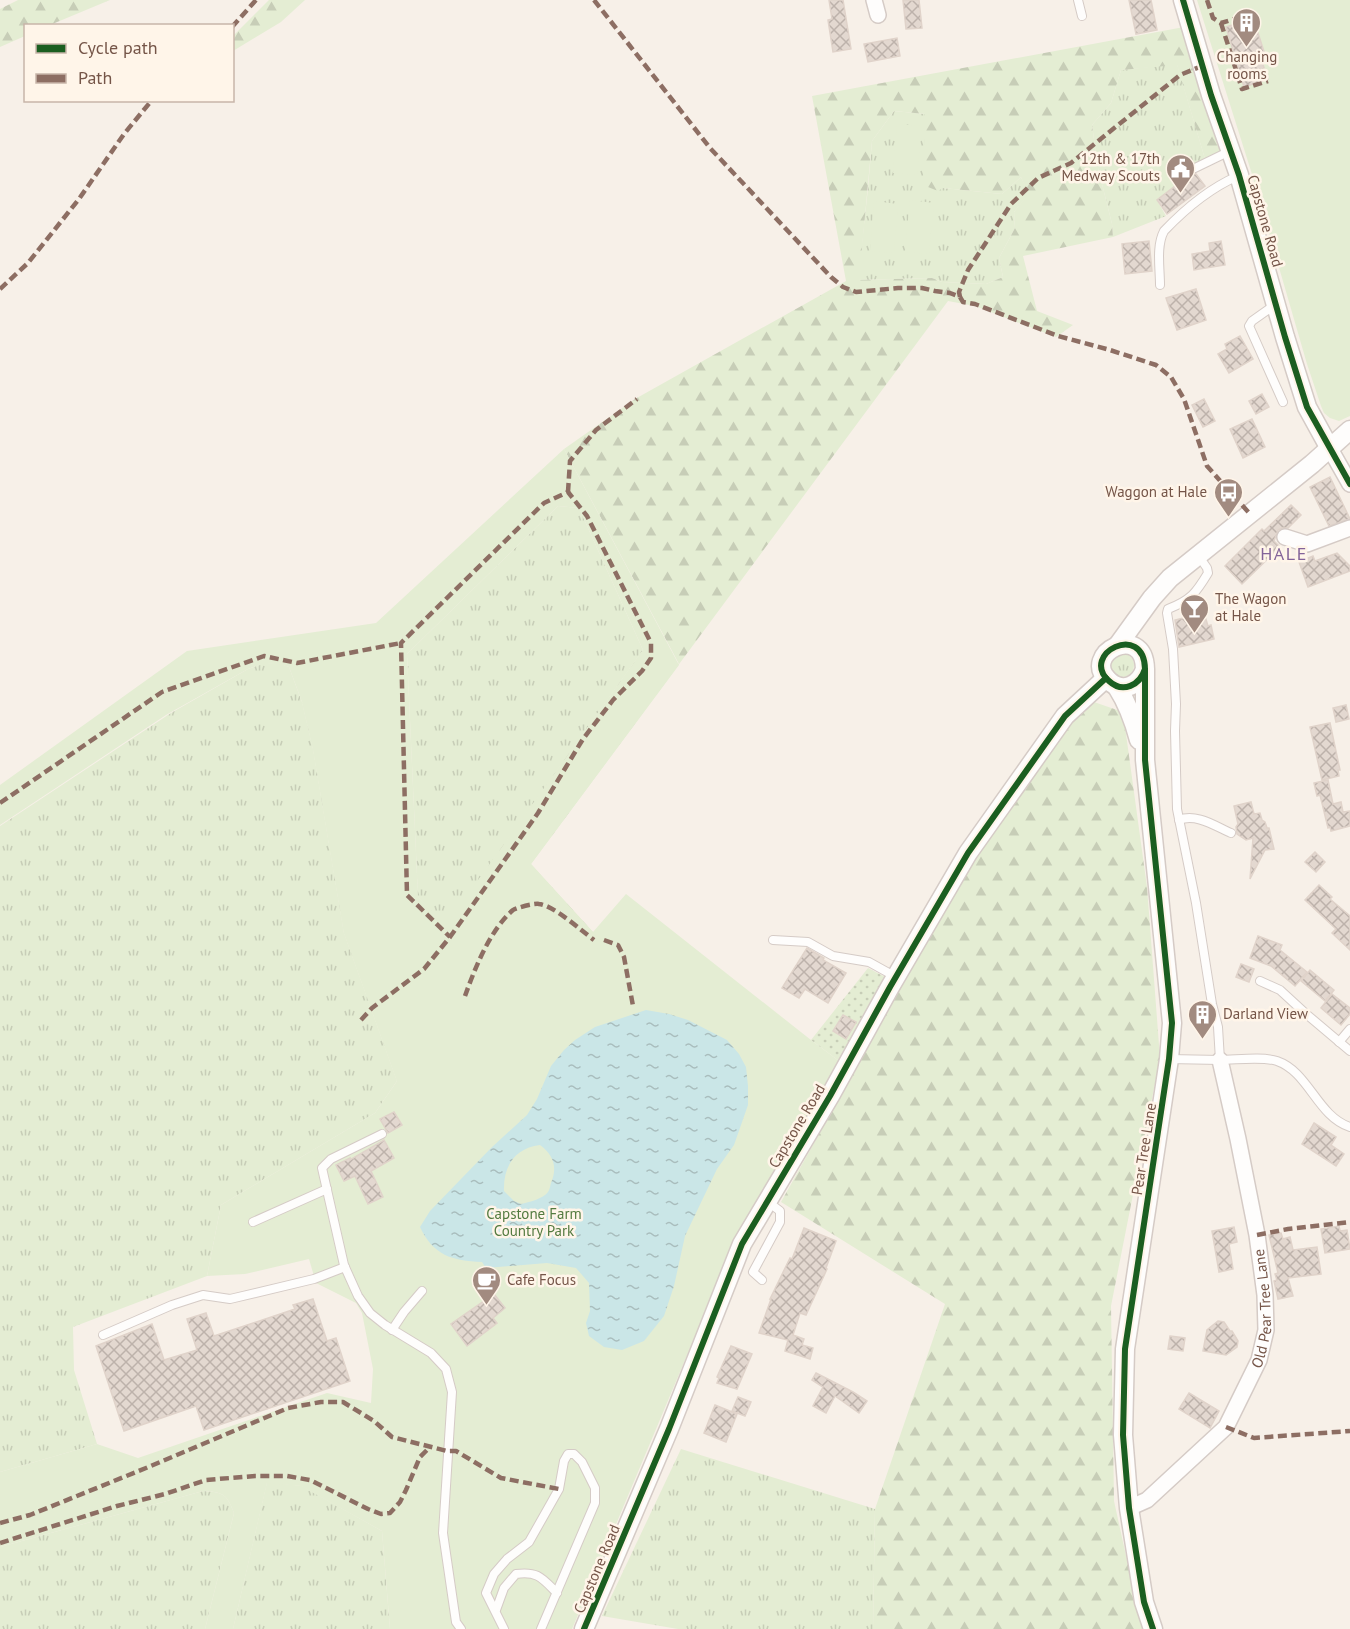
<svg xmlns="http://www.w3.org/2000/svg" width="1350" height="1629" viewBox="0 0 1350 1629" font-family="'PT Sans',sans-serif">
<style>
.grass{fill:url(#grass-tufts)}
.forest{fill:url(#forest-firs);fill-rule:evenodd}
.park{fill:#e4edd3;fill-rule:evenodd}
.garden{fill:url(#garden-dots);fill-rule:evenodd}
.water{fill:url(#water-ripples);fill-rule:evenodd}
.building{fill:url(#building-cross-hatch);stroke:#e0d3ca;stroke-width:1.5}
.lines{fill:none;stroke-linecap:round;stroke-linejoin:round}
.service-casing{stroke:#d5cbc6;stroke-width:10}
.minor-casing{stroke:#d5cbc6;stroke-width:18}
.tertiary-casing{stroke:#d5cbc6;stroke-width:21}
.service{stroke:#fefdfc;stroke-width:8}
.minor{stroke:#fefdfc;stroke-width:15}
.tertiary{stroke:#fefdfc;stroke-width:18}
.quiet{stroke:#8d6e63;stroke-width:4.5;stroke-dasharray:9 4.5;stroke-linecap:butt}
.cycleway-casing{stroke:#fff5e9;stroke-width:10}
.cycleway{stroke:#1b5e20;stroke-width:6}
.labels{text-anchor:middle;stroke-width:5;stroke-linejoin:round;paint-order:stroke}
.poi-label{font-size:15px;fill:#755548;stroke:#fff5e9;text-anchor:start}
.street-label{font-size:15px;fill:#755548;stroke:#fff5e9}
.park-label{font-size:15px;fill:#547b40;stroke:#fff5e9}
.quarter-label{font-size:18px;letter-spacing:1.5px;fill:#836399;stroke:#fff5e9}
</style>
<defs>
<pattern id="grass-tufts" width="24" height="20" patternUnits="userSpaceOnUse" patternTransform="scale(1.5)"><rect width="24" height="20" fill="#e4edd3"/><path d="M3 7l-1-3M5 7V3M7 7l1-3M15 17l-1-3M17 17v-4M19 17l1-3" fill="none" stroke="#c7cdb7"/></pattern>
<pattern id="forest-firs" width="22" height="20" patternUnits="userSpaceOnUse" patternTransform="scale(1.5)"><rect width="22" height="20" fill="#e4edd3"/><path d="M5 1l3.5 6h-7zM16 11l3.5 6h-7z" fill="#c7cdb7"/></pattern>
<pattern id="garden-dots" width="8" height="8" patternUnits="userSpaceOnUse" patternTransform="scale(1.5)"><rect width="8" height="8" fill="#e4edd3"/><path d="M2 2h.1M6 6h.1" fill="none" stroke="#c7cdb7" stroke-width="1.8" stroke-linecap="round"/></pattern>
<pattern id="water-ripples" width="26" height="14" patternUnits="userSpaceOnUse" patternTransform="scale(1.5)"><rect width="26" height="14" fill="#cae6e7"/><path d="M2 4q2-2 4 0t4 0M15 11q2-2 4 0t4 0" fill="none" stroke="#a9bdbd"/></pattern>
<pattern id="building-cross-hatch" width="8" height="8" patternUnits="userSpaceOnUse" patternTransform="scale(1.5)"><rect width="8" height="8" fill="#e3d8d0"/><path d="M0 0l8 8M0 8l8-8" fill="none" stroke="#bdb2ab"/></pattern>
</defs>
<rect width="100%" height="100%" fill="#f7f0e8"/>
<g class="grass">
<polygon points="1177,64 1205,159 1195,168 1194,172 1157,200 1166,216 1113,237 1112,224 1098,168 1092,125 1111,103 1121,70"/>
<polygon points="894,111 925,114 943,188 1002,194 1021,177 1029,194 1014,212 1015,228 999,258 1003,277 986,284 942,282 932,278 858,280 868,188 872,141"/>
<polygon points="558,506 579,508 643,650 446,926 418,897 407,654"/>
<circle cx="1122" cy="665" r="12"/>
<polygon points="278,663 289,667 302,702 313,749 344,933 397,1081 375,1113 221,1205 207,1276 73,1327 74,1370 97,1444 0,1472 0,826 171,713 248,669 262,664"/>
<polygon points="681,1449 875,1509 873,1629 678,1629 602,1616"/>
<polygon points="267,1482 302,1486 382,1531 390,1629 233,1629"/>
<path d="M203 1491C223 1492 227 1494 234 1513L205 1629H0V1547Z"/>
</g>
<g class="forest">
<polygon points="18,0 110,0 50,25 26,26 25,36 0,47 0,9"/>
<polygon points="269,0 305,0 281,22 233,51 233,36"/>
<path d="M1184 27 1226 151 1205 159 1177 65 1121 70 1111 103 1092 125 1098 168 1112 224 1113 237 1023 256 1037 311 1073 325 1056 337 975 306 948 301 531 864 593 932H629L397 1081 344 933 313 749 302 702 415 854 418 897 446 925 643 650 679 664 564 449 635 399 846 281 812 96ZM894 111 925 114 923 185 938 191 943 188 1002 194 1021 177 1028 194 1014 212 1015 228 999 258 1003 277 986 284 942 282 932 278 859 280 872 141Z"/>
<polygon points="1094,702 1123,712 1147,887 1160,1058 1111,1306 1114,1501 1137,1606 1143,1629 873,1629 875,1509 945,1304 781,1202 955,891 1061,729"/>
</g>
<g class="park">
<polygon points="1197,0 1350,0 1350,416 1339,421 1330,418 1324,413 1321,406 1307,364 1251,171"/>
<polygon points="897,124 922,126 917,175 893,173"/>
<polygon points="910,200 934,203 929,254 905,252"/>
<polygon points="874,201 898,204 894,253 870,251"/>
<path d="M564 449 679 665 531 864 593 932 626 894 811 1040 839 1061 735 1241 572 1629H390L382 1531 301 1486 267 1483 233 1629H205L234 1513C227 1494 223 1492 203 1491L0 1547V1472L97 1444 138 1458 327 1393 371 1403 373 1369 362 1313 356 1303 316 1283 309 1259 245 1274 207 1276 221 1205 375 1113 397 1081 344 933 313 749 302 702 289 667C274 662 263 663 248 669L166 715 0 825V785L187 651 376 623ZM558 506 579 508 643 650 446 925 418 897 407 654Z"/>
</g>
<path class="garden" d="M868 968 891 980 839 1061 811 1040ZM843 1015 856 1023 846 1039 833 1031Z"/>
<path class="water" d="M646 1010 669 1014 688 1020 727 1040 739 1054 746 1067 748 1086V1105L734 1145 717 1169 685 1236 674 1286 664 1316 644 1341 622 1350 604 1347 589 1336 586 1323 590 1311 589 1283 576 1268 547 1263 486 1268 482 1262C452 1261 433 1255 420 1227L430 1211 491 1148 527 1115 537 1099 551 1066 564 1050 575 1040 595 1027ZM540 1145C553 1155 558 1166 551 1183 550 1186 550 1189 548 1192 543 1199 529 1202 521 1204L514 1201 504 1191C503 1166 515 1148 540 1145Z"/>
<g class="building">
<polygon points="829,0 843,0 851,49 833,52 828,20 832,19"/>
<polygon points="903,0 919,0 922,28 906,29"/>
<polygon points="1129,0 1151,0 1157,30 1136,34"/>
<polygon points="1248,20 1253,35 1258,33 1267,61 1262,62 1268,79 1244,87 1226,27"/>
<polygon points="897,38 900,56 868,62 864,44"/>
<polygon points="1192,173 1196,174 1205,186 1167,214 1157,200"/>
<polygon points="1149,241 1152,271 1125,274 1122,244"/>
<polygon points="1221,241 1225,265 1194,270 1192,254 1210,251 1209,243"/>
<polygon points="1196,289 1206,320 1177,330 1166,298"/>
<polygon points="1240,336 1253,359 1229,373 1218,354 1227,349 1225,344"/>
<polygon points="1262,394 1269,407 1256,414 1249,401"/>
<polygon points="1204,399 1215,421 1203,427 1192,405"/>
<polygon points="1252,419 1265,447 1243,458 1230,429"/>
<polygon points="1330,477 1350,519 1329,526 1310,487"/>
<polygon points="1291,505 1301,515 1288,528 1282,528 1278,530 1274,541 1280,547 1242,584 1225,566 1262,529 1264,531"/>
<polygon points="1337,553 1350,566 1350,571 1308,587 1299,562 1313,556 1315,561"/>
<polygon points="1204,613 1208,626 1211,625 1214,639 1179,647 1175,620"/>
<polygon points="1346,705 1349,719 1336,722 1333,708"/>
<polygon points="1330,723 1340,770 1338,770 1339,776 1322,780 1310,727"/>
<polygon points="1328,780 1333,804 1341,802 1343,812 1350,811 1350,826 1331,831 1330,827 1328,828 1320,795 1317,796 1314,783"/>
<polygon points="1251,802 1254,814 1260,813 1262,820 1265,822 1267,828 1269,828 1274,849 1265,850 1250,879 1253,838 1246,840 1237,834 1236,827 1238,824 1234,806"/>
<polygon points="1315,852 1325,862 1316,872 1305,862"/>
<polygon points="1319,885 1332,897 1330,899 1350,916 1350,950 1332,933 1336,929 1305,900"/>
<polygon points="1258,936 1282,945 1280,950 1307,972 1295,986 1271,966 1250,958"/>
<polygon points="807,948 824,958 823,960 846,973 828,1003 805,989 799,998 782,988"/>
<polygon points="1241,964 1254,969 1249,982 1236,977"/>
<polygon points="1310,970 1334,990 1325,1001 1301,981"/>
<polygon points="1332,994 1350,1008 1350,1014 1341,1025 1321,1008"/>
<polygon points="843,1015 856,1022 846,1039 833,1031"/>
<polygon points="394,1112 402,1125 388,1133 380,1119"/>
<polygon points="1314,1123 1336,1137 1331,1145 1344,1154 1336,1166 1302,1144"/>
<polygon points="384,1140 394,1158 371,1171 383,1197 368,1204 355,1176 344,1181 336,1165 350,1158 350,1160"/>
<polygon points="1339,1226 1340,1231 1347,1230 1350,1249 1325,1253 1321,1229"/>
<polygon points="1234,1227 1237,1242 1229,1244 1233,1269 1219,1272 1212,1231"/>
<polygon points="804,1228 836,1241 826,1268 827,1269 806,1315 800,1313 793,1335 804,1339 802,1345 813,1348 810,1359 785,1351 788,1340 759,1333 771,1299 770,1299 790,1258 792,1259"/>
<polygon points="1281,1233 1283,1239 1290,1237 1293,1250 1317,1247 1321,1274 1288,1278 1293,1296 1278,1299 1274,1281 1277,1280 1275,1274 1278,1273 1269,1235"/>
<polygon points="494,1294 505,1308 493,1318 497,1323 467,1346 451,1324"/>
<polygon points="313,1299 327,1341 336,1338 350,1381 204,1430 196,1406 124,1431 96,1346 152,1324 164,1360 197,1350 187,1319 206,1313 214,1336 295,1309 293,1305"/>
<polygon points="1218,1321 1224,1322 1230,1331 1232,1331 1238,1341 1237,1347 1226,1355 1203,1351 1207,1330"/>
<polygon points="1170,1336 1185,1338 1183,1351 1168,1349"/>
<polygon points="731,1346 752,1354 737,1389 717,1383 719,1378 717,1377"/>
<polygon points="816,1373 853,1392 867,1401 859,1413 835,1396 826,1413 813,1406 823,1387 812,1380"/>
<polygon points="1189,1393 1219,1411 1210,1428 1179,1409"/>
<polygon points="738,1397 751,1402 745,1416 732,1411"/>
<polygon points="715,1405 737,1414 726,1442 704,1433"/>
</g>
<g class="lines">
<defs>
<g id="service">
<polyline points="1078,0 1082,16"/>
<polyline points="1195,168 1230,151"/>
<path d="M1160 285C1160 268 1156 246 1164 231 1186 208 1210 188 1238 176"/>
<polyline points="1276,304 1252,321 1249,326 1283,402"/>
<path d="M1179 820C1196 813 1215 826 1231 833"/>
<polyline points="773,940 808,942 833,956 869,962 896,977"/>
<polyline points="1260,981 1280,990 1305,1013 1350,1051"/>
<polyline points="1339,1042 1350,1029"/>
<path d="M1169 1059 1220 1060 1218 1027 1212 1004 1196 903 1177 809 1175 731 1176 704 1173 649 1167 613 1168 609C1191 600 1196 593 1208 573L1207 568 1198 555"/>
<path d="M1220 1060C1236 1060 1261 1056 1277 1061 1309 1072 1317 1116 1350 1127"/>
<polyline points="382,1134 331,1159 322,1168 344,1265 358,1296 370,1313 385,1325 431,1353 446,1369 452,1392 443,1533 456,1622 461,1629"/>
<polyline points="253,1222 327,1189"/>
<polyline points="762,1280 753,1272 780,1222 780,1211 768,1202"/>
<polyline points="392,1330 404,1312 422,1291"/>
<polyline points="103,1335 172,1305 203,1295 230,1299 314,1279 345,1267"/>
<path d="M496 1610 504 1588 516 1574C538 1571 542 1578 557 1593"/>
<polyline points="504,1629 486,1593 494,1574 507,1559 529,1542 559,1489 564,1461 568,1454 574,1454 582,1462 595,1488 595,1503 541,1629"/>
</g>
<g id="minor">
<polyline points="874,0 878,15"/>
<polyline points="1329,447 1350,484"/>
<polyline points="1285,537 1307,544 1350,528"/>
<path id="s1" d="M1129 1508 1147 1500 1226 1427 1259 1360 1266 1330 1265 1295 1257 1235 1238 1139 1220 1060"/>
</g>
<g id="tertiary">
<polyline points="1183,0 1211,95 1239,175 1285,337 1307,407 1329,447"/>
<polyline points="1118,645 1152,598 1170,578 1312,464 1350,430"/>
<path d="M1145 669C1140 685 1123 694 1109 681 1079 654 1144 621 1145 669V760L1172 1023 1169 1059 1125 1349 1123 1435 1129 1508 1144 1602 1153 1629"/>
<path d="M1117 687C1128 704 1134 721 1139 740"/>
<polyline points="584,1629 669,1429 742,1244 830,1096 890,987 968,853 1065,716 1106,678"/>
</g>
</defs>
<use href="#service" class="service-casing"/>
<use href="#minor" class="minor-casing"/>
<use href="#tertiary" class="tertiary-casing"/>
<use href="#service" class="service"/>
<use href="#minor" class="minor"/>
<use href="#tertiary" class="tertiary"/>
<g class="quiet">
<polyline points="594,0 710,148 831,277 843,287 856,292 898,288 922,288 935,291 950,293 960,297 963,302 975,304 1058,336 1110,350 1156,365 1171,377 1184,399 1207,466 1250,514"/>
<polyline points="1207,0 1213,18 1221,23 1257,12"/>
<polyline points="1221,23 1242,89 1268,81"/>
<polyline points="232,27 256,0"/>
<polyline points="0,289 28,263 79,199 124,134 152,100"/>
<polyline points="960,297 959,292 968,270 1011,204 1038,178 1071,163 1180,75 1202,66"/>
<polyline points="568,492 570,461 596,430 637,399"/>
<polyline points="0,803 162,692 264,656 297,663 401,643"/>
<polyline points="604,940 618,945 624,957 633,1006"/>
<path d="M465 996C475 968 490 930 513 910 516 908 534 903 539 904 553 905 582 931 594 940"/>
<polyline points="361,1020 372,1008 424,969 450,937 538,813 583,739 613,700 642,671 651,658 651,643 587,516 568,492 544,503 401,643 407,895 450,937"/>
<polyline points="1257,1235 1288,1229 1350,1222"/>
<polyline points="1226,1427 1254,1438 1350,1431"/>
<polyline points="0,1523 30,1515 146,1468 288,1408 321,1402 343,1402 374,1421 392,1437 447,1451 456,1451 501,1478 559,1489"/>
<polyline points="0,1543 117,1506 165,1494 206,1480 255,1476 287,1476 310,1480 368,1509 381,1514 390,1513 400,1502 406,1490 420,1457 430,1447"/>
</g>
<defs>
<g id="cycleway">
<polyline points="1183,0 1211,95 1239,175 1285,337 1307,407 1350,484"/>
<path d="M1145 669C1140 685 1123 694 1109 681 1079 654 1144 621 1145 669V760L1172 1023 1169 1059 1125 1349 1123 1435 1129 1508 1144 1602 1153 1629"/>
<polyline points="584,1629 669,1429 742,1244 830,1096 890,987 968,853 1065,716 1106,678"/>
</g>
</defs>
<use href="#cycleway" class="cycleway-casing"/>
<use href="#cycleway" class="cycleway"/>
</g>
<defs>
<symbol id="building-pin" viewBox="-11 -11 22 30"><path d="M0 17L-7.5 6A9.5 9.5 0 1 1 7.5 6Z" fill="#a28b80" stroke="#fff5e9"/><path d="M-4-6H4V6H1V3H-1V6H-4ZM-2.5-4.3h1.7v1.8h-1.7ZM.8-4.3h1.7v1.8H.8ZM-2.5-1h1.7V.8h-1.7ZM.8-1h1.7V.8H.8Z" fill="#fff"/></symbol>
<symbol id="civic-pin" viewBox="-11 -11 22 30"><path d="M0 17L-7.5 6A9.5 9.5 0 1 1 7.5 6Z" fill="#a28b80" stroke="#fff5e9"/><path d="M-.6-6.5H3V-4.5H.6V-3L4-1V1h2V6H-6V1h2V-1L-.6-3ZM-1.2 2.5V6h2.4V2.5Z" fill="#fff"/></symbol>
<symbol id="bus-pin" viewBox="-11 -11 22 30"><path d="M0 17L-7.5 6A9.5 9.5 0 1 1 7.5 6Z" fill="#a28b80" stroke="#fff5e9"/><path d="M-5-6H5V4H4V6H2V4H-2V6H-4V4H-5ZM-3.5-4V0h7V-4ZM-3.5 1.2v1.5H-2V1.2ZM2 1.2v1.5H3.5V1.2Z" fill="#fff"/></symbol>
<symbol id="bar-pin" viewBox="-11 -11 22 30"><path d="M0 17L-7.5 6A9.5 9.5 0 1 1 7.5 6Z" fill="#a28b80" stroke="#fff5e9"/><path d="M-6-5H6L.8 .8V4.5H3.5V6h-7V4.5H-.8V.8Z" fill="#fff"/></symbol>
<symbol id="cafe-pin" viewBox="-11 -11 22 30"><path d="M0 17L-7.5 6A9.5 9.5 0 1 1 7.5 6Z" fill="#a28b80" stroke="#fff5e9"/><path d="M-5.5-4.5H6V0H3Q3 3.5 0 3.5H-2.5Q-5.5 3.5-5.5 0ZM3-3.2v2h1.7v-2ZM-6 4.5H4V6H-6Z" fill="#fff"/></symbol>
</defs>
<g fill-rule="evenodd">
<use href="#building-pin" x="1230" y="6" width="33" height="45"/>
<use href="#civic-pin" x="1164" y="152" width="33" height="45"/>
<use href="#bus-pin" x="1212" y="476" width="33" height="45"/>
<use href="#bar-pin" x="1178" y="592" width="33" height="45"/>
<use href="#building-pin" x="1186" y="998" width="33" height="45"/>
<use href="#cafe-pin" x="470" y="1264" width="33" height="45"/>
</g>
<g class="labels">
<g class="poi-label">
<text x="1247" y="62" text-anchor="middle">Changing<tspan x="1247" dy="17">rooms</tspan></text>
<text x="1160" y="164" text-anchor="end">12th &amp; 17th<tspan x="1160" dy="17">Medway Scouts</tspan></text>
<text x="1207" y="497" text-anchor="end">Waggon at Hale</text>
<text x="1215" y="604">The Wagon<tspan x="1215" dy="17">at Hale</tspan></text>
<text x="1223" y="1019">Darland View</text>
<text x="507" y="1285">Cafe Focus</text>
</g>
<g class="street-label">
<text transform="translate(1265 221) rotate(74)" y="5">Capstone Road</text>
<text transform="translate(797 1126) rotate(-59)" y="5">Capstone Road</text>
<text transform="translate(1144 1149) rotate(-81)" y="5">Pear Tree Lane</text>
<text dy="5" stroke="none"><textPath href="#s1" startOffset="254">Old Pear Tree Lane</textPath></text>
<text transform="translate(597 1569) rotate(-67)" y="5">Capstone Road</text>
</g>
<g class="park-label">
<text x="534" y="1219">Capstone Farm<tspan x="534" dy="17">Country Park</tspan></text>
</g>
<g class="quarter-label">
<text x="1284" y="560">HALE</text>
</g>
</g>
<rect x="24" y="24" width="210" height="78" fill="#fff5e9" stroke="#c8b5a9" stroke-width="1.5"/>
<rect x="36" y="44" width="30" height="9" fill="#1b5e20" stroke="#c8b5a9" stroke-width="1.5"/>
<text x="78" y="54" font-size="18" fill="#755548">Cycle path</text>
<rect x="36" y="74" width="30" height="9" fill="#8d6e63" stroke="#c8b5a9" stroke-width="1.5"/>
<text x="78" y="84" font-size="18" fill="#755548">Path</text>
</svg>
